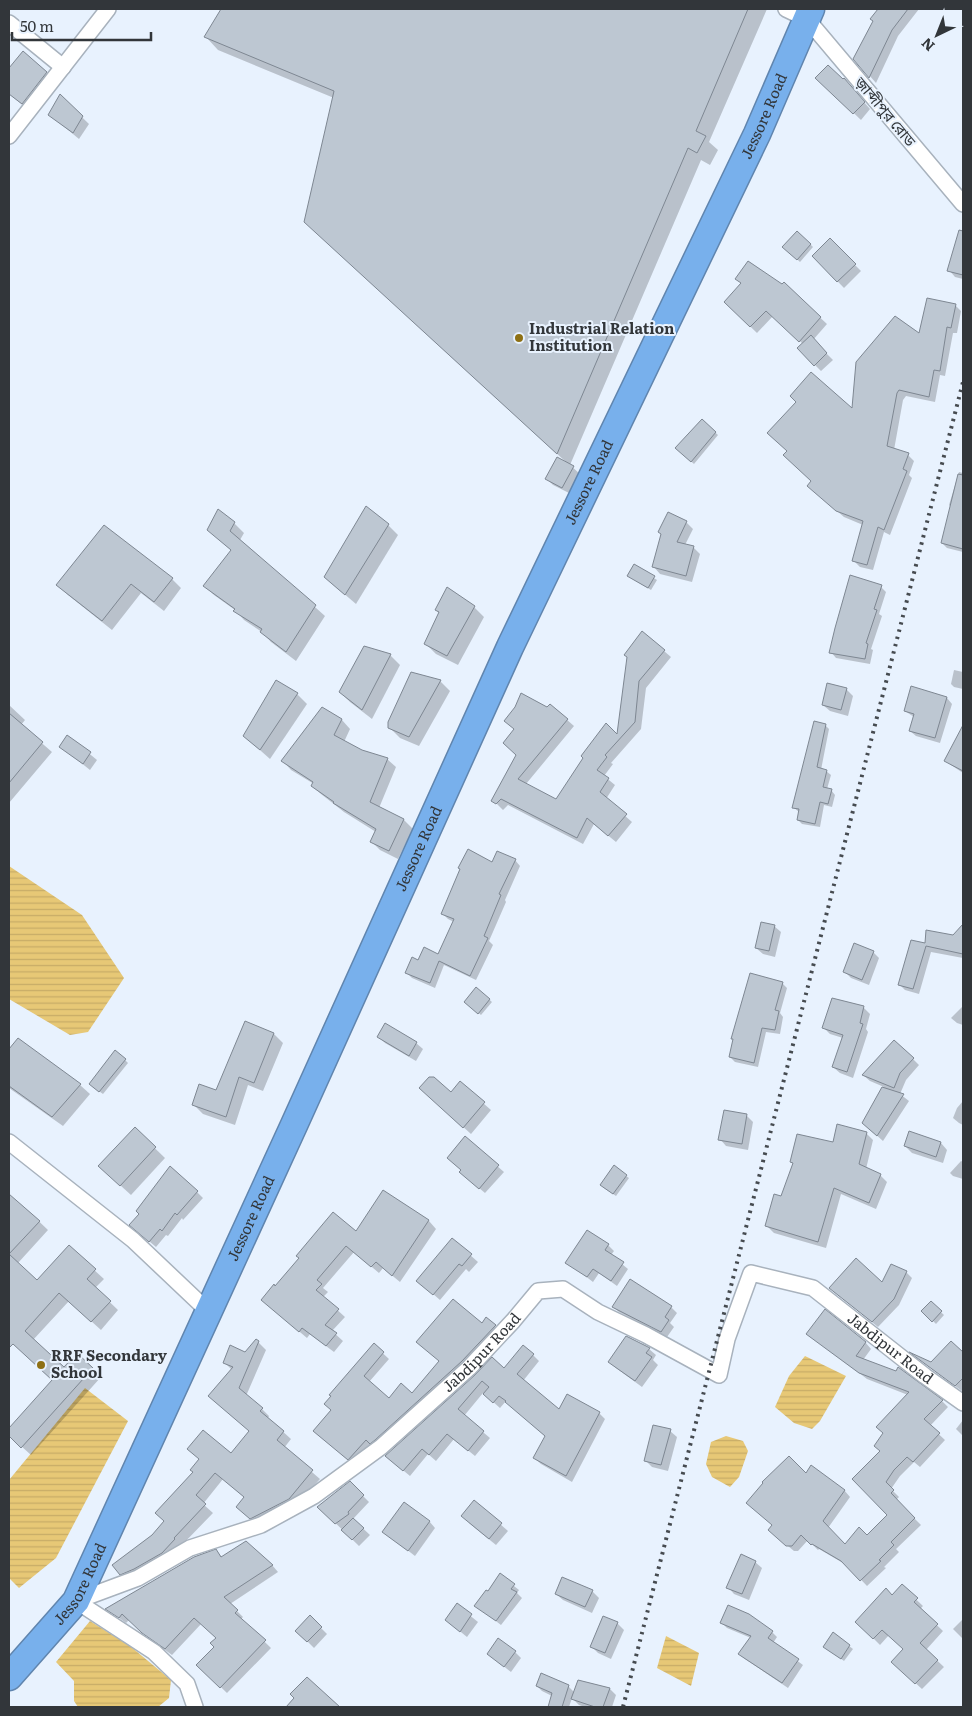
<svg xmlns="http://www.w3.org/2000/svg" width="972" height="1716" viewBox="0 0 972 1716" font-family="Literata,'Noto Sans Bengali',serif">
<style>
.water{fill:url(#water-rules)}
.shadow{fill:#0003}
.building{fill:#bdc7d2;stroke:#7e8792}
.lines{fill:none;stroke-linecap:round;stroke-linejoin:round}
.street-casing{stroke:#a8b2bd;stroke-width:18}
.highway-casing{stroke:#6085ae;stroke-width:29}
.street{stroke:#fff;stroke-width:15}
.highway{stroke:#78b0ec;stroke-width:26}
.rail{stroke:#464b50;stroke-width:4;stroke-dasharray:2.5 5;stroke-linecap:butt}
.poi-dot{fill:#8e7014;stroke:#e8f2fe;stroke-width:2}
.labels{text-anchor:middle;stroke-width:4;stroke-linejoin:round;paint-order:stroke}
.street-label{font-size:15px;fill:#32363a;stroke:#e8f2fe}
.poi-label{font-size:15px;font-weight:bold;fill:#32363a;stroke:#e8f2fe;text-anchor:start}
</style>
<defs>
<pattern id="water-rules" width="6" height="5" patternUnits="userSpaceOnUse" patternTransform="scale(1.25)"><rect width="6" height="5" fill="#e7c876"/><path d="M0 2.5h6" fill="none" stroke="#c7ac67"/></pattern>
</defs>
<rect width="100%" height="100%" fill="#e8f2fe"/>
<g class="water">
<polygon points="9,866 82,915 124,978 88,1032 70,1035 9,999"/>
<polygon points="805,1356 846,1376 820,1421 812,1429 794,1423 775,1407 789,1376"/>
<polygon points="85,1388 128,1421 56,1558 19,1588 9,1578 9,1480"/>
<polygon points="726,1436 743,1441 748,1451 739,1477 730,1487 712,1477 706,1464 711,1442"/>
<polygon points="90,1621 130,1646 171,1680 169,1698 158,1707 78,1707 74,1701 74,1681 56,1662"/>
<polygon points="666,1636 699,1653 691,1686 657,1668"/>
</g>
<g class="shadow">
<polygon points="223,9 767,9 709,142 718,150 710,165 701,160 570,465 580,474 569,493 553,485 547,479 566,462 319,235 334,98 218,50 206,37"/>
<polygon points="877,9 919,9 898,36 876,83 855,59 879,10"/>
<polygon points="23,53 53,79 29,110 9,94 9,70"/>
<polygon points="817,78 850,86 870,109 861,120"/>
<polygon points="60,96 89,124 79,139 50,115"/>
<polygon points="798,232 813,247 800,262 784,247"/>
<polygon points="959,236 963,237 963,279 955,277 949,270"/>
<polygon points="830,240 861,271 844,288 813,256"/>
<polygon points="737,279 782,286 784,284 827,324 813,340 833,360 821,371 815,365 803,344 773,316 757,333 725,302 742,284"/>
<polygon points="955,305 961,311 957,333 953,333 945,376 940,375 935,402 906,396 903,400 894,450 908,455 914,461 909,475 912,478 890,535 884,532 873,570 860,567 854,561 863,525 844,517 815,492 853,411 920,335"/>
<polygon points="702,421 718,435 694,464 676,448"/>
<polygon points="959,472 963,473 963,552 947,548 942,543 951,507 949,505"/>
<polygon points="686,522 693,529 685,545 693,547 700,554 692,582 660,574 654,567"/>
<polygon points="234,523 244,533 240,540 325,616 296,661 271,642 262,632 244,620 235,610 214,595 205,586 232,551 209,530"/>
<polygon points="388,525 398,535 356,604 335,586"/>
<polygon points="634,565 657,580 651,590 631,578"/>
<polygon points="172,579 181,588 164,611 141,593 112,630 68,595 58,585"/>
<polygon points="881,587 886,592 879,614 882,616 871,649 873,650 870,664 836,658 831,652"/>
<polygon points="474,607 484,617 458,665 436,654 426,644 440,614 436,610"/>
<polygon points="664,651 671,657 646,688 641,729 611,763 613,764 604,776 615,785 606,799 632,822 616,842 594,824 583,844 508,805 503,810 493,800 550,705 574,726 526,784 556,800 618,736 628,657"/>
<polygon points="390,655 400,665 372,719 350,702 340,692"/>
<polygon points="954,670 963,672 963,689 954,687 951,684"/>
<polygon points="440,681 450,691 419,746 400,738 390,728"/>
<polygon points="846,689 853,696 848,716 830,711 823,705"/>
<polygon points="297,694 307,704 270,759 244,736"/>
<polygon points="947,698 952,704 940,743 916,736 910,731 914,717 905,711"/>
<polygon points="9,705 25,720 21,725 52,752 9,803"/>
<polygon points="323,709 342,720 350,729 344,742 361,751 387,759 396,767 379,808 404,820 413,829 398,859 380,850 372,842 376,832 344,812 321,794 312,786 314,784 291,770 283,761"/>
<polygon points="825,725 829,729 821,770 826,771 831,775 827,789 831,790 835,795 832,807 824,805 820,827 802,824 798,820 799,812 793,807"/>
<polygon points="960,734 963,735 963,773 951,765 946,760"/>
<polygon points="68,736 97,760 90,770 60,746"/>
<polygon points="515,860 520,866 505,900 506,902 489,941 493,945 476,980 444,965 435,988 412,978 407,973 419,961 438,955 454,922 448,919 443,914 492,864"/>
<polygon points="774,926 781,932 775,957 763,954 756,948"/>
<polygon points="961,928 963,929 963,958 931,952 919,994 905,990 900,985 926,945 953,936"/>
<polygon points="873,952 879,958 869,985 851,978 845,972"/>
<polygon points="782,983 787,988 780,1013 783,1017 780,1034 766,1032 758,1067 735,1062 730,1057 734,1040 733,1039"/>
<polygon points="477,989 492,1002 481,1015 468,1004"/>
<polygon points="963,1006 963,1025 957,1023 951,1018"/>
<polygon points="863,1007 870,1014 866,1029 868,1032 853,1078 840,1073 833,1067 843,1038 830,1034 823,1027"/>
<polygon points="245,1022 274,1034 283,1043 263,1091 248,1085 235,1125 203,1114 194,1105 217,1091"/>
<polygon points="379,1037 416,1043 423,1049 416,1061 385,1043"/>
<polygon points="18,1039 80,1085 90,1094 63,1126 9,1088 9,1051"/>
<polygon points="913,1059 919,1065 906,1080 900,1094 909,1101 883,1141 863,1123 884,1087 870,1081 863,1075"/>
<polygon points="125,1060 128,1063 103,1094 93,1087"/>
<polygon points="460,1083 491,1110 471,1134 427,1094 452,1093"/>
<polygon points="963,1101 963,1125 959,1123 953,1118 957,1108"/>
<polygon points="746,1115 753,1122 748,1150 726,1146 720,1139"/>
<polygon points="135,1129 165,1158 131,1195 110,1176"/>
<polygon points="866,1133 873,1140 866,1169 880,1175 887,1182 876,1209 841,1194 826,1248 774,1233 767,1226 782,1198 794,1164 792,1162 834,1144"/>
<polygon points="910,1133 941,1143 947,1150 943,1163 912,1153 905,1146"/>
<polygon points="465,1138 504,1172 485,1193 466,1177"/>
<polygon points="961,1161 963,1162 963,1179 953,1176 950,1173"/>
<polygon points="626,1176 629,1178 616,1196 604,1188"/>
<polygon points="197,1192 203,1198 183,1220 182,1218 168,1236 166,1235 156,1247 137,1231"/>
<polygon points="383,1192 429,1221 436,1229 400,1282 383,1268 379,1273 354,1252 323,1288 328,1292 323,1297 345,1317 332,1331 343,1341 334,1352 310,1334 307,1338 270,1307 276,1288 356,1233"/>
<polygon points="26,1209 48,1230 18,1263 37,1282 69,1247 104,1279 95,1288 118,1310 101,1330 69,1301 33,1340 64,1369 92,1369 101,1377 31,1455 9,1435 9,1430 54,1381 9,1339 9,1228"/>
<polygon points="588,1231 608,1245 614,1251 611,1255 628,1269 617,1286 599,1273 593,1282 567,1262"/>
<polygon points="452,1239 478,1262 469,1272 466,1269 440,1300 425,1287"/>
<polygon points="906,1272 912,1278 899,1305 878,1327 830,1288 882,1284"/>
<polygon points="631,1281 671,1307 677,1313 670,1323 674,1327 667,1337 619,1312 613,1307"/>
<polygon points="931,1303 944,1315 936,1324 923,1311"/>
<polygon points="487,1319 501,1332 354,1465 321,1436 332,1410 374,1345 389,1359 369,1382 389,1399 413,1394 440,1362"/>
<polygon points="808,1334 865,1342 871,1349 863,1360 942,1401 948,1407 930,1426 945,1440 920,1467 914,1462 900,1476 891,1489 899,1497 896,1500 921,1525 896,1549 899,1552 884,1567 886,1568 867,1586 848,1566 819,1549 818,1550 808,1540 798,1551 794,1551 776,1536 806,1475 844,1490 850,1497 828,1528 845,1545 867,1537 889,1515 881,1452 908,1395 867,1379"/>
<polygon points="627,1337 649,1349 656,1355 653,1360 658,1365 642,1387 616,1368 609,1362"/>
<polygon points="258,1342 266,1350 246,1396 262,1409 269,1416 268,1418 291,1439 284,1448 320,1479 296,1506 259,1525 245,1514 245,1498 223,1479 203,1504 213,1513 181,1546 129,1582 121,1574 153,1536 231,1455 250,1432 232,1370 224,1362 246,1353"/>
<polygon points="951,1342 963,1354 963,1390 962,1391 917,1358 932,1364"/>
<polygon points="533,1355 539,1361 523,1381 559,1411 599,1413 605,1419 572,1482 541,1464 534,1458 546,1437 506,1401 500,1408 483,1393 464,1416 490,1438 475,1456 454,1439 436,1461 428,1454 410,1476 393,1462 476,1376 504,1370"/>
<polygon points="963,1420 963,1436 956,1429"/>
<polygon points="670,1431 677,1437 668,1471 652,1467 645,1460"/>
<polygon points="350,1483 369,1502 353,1519 370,1535 359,1546 319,1507"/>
<polygon points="475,1502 508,1531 496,1545 469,1523"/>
<polygon points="429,1521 435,1528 415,1556 384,1532"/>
<polygon points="216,1551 223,1558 272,1565 278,1572 230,1604 243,1617 241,1619 271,1648 227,1693 198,1665 215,1647 218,1638 202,1623 172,1655 150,1639 129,1620 126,1623 107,1609"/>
<polygon points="755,1562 762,1568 749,1600 734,1594 728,1587"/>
<polygon points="500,1575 519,1590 517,1593 522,1598 501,1625 476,1606 488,1593"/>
<polygon points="902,1586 923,1606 920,1609 943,1631 926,1650 944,1667 922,1689 899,1668 904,1649 889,1635 880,1645 857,1622 892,1597"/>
<polygon points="592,1591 599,1598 592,1613 563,1600 556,1594"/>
<polygon points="457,1605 478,1622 467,1637 446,1620"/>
<polygon points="310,1617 327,1634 314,1648 297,1631"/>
<polygon points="604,1618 618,1624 624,1630 611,1659 598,1653 592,1647"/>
<polygon points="963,1619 963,1639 953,1629"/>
<polygon points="722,1623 772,1632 777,1637 773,1643 803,1665 788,1688 745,1659 740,1654 751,1638 727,1628"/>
<polygon points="833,1634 853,1649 844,1661 828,1649"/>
<polygon points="515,1652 521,1658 511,1672 488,1654"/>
<polygon points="307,1679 339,1707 287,1707 296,1698"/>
<polygon points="537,1686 568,1686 575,1693 610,1689 616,1695 612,1707 585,1707 579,1705 572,1698 569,1707 549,1707 552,1696 542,1691"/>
</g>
<g class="building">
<polygon points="221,9 748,9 696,131 706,136 697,153 688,148 557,454 304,222 334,91 204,37"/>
<polygon points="878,9 908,9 892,30 869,78 853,59 873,21 870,19"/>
<polygon points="23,51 47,72 22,104 9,94 9,68"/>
<polygon points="828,65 843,79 844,78 865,102 853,114 815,78"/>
<polygon points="60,94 83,116 73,133 48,115"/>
<polygon points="959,230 963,231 963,275 947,271"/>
<polygon points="797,231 811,244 797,260 782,247"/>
<polygon points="830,238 856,264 837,282 812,256"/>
<polygon points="748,261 782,284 784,282 821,317 799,342 766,311 750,327 724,302 741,283 735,279"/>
<polygon points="927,298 956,304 951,328 947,327 940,371 934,370 929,397 899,390 897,393 887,446 909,453 903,469 907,471 884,530 878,527 867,565 852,561 863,521 836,511 807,486 811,481 783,455 787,451 767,433 796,402 790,396 811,372 852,408 856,362 895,316 919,333"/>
<polygon points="811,335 827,353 814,366 797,348"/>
<polygon points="702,419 716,432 691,462 675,448"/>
<polygon points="557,457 574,466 562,488 545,479"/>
<polygon points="958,474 963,475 963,549 941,543"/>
<polygon points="366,506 389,524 345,595 324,577"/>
<polygon points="218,509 235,522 230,531 316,605 286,652 260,632 262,629 233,611 235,609 203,586 231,550 207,530"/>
<polygon points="668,512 687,521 677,542 694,546 686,576 652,567 661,534 658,532"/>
<polygon points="104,525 173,578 154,602 131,584 102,621 56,585"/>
<polygon points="634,564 655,576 648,588 627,576"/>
<polygon points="850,575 882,585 874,609 877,610 866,643 868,644 865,659 829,653 835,628"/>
<polygon points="447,587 475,606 447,656 424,644 439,612 435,610"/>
<polygon points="642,631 665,650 639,681 635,722 605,755 607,757 597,770 609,778 600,792 627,814 608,836 587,818 577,838 501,799 496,804 491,801 516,755 503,743 514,729 504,721 515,707 521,693 547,707 550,704 568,719 518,779 556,799 583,758 581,756 606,723 617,734 627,657 624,655"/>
<polygon points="364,646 391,654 362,710 339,692"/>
<polygon points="411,672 441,680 409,737 388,728 388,722"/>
<polygon points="276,680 298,693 260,750 243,736"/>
<polygon points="827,683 847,688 841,710 822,705"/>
<polygon points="911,686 947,697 935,738 909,731 914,714 904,711"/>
<polygon points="322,707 342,719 334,735 362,750 388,758 370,802 404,819 389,851 370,842 376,829 333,803 334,802 311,786 313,782 281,761"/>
<polygon points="9,713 43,742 9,783"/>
<polygon points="814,721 826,724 817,767 827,770 823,787 832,789 828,804 820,802 815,824 797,820 799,809 792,808"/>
<polygon points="963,725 963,771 944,761"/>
<polygon points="67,735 91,752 83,764 59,747"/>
<polygon points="468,849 492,862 497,851 516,859 499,894 501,895 484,936 488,938 470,976 439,961 430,983 405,973 412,957 418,960 424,947 438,954 454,919 441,914 460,869 458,868"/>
<polygon points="761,922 775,925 769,951 755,948"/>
<polygon points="963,924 963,954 926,946 913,989 898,985 911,940 925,943 926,930 953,935"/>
<polygon points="854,943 874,951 862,980 843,972"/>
<polygon points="750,973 783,982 775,1010 779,1011 775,1030 762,1028 754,1063 729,1057 733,1039 731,1039"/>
<polygon points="476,987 490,999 478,1014 464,1002"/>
<polygon points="832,998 864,1006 860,1023 863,1024 847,1072 832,1067 843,1035 822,1028"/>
<polygon points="245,1021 274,1033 254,1083 239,1077 226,1117 192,1105 199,1084 216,1090"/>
<polygon points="385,1023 417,1042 409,1056 377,1037"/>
<polygon points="18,1038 81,1084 52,1117 9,1086 9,1049"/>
<polygon points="894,1040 914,1058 900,1073 894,1088 862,1075"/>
<polygon points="115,1050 126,1059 99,1092 89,1084"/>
<polygon points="429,1077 434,1077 451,1092 460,1081 485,1102 463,1128 419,1088"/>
<polygon points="882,1087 904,1094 877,1136 862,1123"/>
<polygon points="724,1110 747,1114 742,1144 718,1140"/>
<polygon points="837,1124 867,1132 859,1164 881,1174 869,1203 834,1188 818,1242 765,1226 774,1194 781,1196 793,1163 790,1162 797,1134 833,1142"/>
<polygon points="135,1127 156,1147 120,1186 98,1166"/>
<polygon points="909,1131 941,1142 936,1157 904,1146"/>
<polygon points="465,1136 499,1165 479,1189 459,1172 461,1170 447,1158"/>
<polygon points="614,1165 627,1175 613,1194 600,1185"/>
<polygon points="170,1166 198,1191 177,1215 175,1213 162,1231 160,1229 149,1242 129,1225 139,1214 136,1211"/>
<polygon points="383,1190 429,1220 392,1276 376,1262 371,1267 346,1246 317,1280 322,1284 316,1290 339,1309 325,1325 337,1333 326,1346 302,1328 299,1332 261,1300 274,1284 275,1286 299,1258 296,1256 333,1212 356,1231"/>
<polygon points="9,1194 40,1221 9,1254 37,1280 69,1245 96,1269 87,1279 111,1301 91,1322 59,1293 25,1331 64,1367 77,1353 93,1368 21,1448 9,1436 9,1428 52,1380 13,1344 9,1348"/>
<polygon points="587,1230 609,1244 605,1250 624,1262 611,1281 593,1269 587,1277 565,1263"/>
<polygon points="452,1238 472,1254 462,1266 459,1264 433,1295 416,1281"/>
<polygon points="856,1258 882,1282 891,1264 907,1271 894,1299 872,1322 829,1288"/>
<polygon points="630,1279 672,1306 665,1317 669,1320 661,1332 612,1307"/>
<polygon points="453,1299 482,1323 486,1317 496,1325 462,1361 375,1440 370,1444 366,1440 348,1460 313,1431 331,1410 324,1404 331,1396 329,1395 374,1343 384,1352 364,1376 389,1398 401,1383 412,1393 439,1361 416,1342"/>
<polygon points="931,1301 942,1311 932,1322 921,1311"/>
<polygon points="825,1309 866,1342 856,1356 896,1371 898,1367 943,1400 924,1419 940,1433 913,1462 907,1457 894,1470 886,1482 894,1490 891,1493 915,1518 891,1542 894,1545 879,1560 881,1561 860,1581 841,1561 812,1544 811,1545 801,1535 792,1546 786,1546 768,1530 772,1525 746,1503 763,1483 762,1482 789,1456 806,1473 811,1465 845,1490 823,1521 845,1544 859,1527 867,1535 887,1515 852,1479 880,1451 874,1446 883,1433 876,1427 909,1392 859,1373 806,1334"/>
<polygon points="626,1336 650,1348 646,1353 652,1357 635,1381 608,1362"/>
<polygon points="256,1339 259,1341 239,1388 263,1408 260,1411 284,1431 277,1440 313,1470 289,1499 250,1519 236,1507 244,1497 215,1473 196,1495 206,1504 174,1538 175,1539 162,1553 134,1569 120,1575 112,1565 152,1535 164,1521 155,1513 193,1472 190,1470 199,1459 187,1449 203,1430 231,1453 249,1431 208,1396 233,1367 223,1363 230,1345 245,1352"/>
<polygon points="951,1341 963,1352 963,1378 955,1386 909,1352 931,1362"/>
<polygon points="523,1345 534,1354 517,1374 559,1409 567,1394 600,1412 566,1476 533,1458 545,1436 505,1402 506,1401 499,1396 493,1403 483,1394 489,1387 482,1381 458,1409 484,1431 468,1451 447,1434 429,1455 422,1449 403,1471 385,1456 475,1375 492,1357 504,1368"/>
<polygon points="653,1425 671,1429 661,1465 644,1461"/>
<polygon points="350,1481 364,1495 348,1512 349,1514 335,1524 317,1507"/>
<polygon points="474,1500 502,1523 489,1539 461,1516"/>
<polygon points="404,1502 430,1521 408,1551 382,1532"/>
<polygon points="353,1518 364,1528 352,1540 341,1530"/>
<polygon points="246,1541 273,1565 224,1597 238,1610 235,1613 266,1640 220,1688 196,1665 214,1647 210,1643 216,1638 194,1618 165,1649 142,1633 122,1614 119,1618 105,1609 194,1557 216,1549 221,1557"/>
<polygon points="741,1554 756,1561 742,1594 726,1588"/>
<polygon points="500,1573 515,1584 511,1589 517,1592 496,1621 474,1606 486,1590 488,1591"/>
<polygon points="562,1577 593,1590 585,1607 555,1594"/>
<polygon points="902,1584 918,1598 914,1602 938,1624 920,1643 938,1660 915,1684 891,1662 903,1649 882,1630 873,1639 855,1622 886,1588 892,1595"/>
<polygon points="457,1603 472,1614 460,1632 445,1620"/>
<polygon points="728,1605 749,1614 773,1631 768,1638 799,1659 782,1683 738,1654 751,1636 720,1623"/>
<polygon points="310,1615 322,1627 307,1642 295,1631"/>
<polygon points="603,1616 618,1622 605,1653 590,1647"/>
<polygon points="833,1632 850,1645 841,1659 823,1647"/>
<polygon points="498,1638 516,1651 504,1667 487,1654"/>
<polygon points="541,1673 569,1685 562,1707 548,1707 552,1693 536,1686"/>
<polygon points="307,1677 340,1707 286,1707 294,1698 290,1694"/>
<polygon points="578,1680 610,1688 603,1707 595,1707 571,1699"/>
</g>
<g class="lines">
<defs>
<g id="street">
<polyline points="786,9 807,19 963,204"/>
<polyline points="9,23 63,67"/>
<polyline points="9,136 108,9"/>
<polyline points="9,1142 133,1240 209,1312"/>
<path id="s1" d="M195 1707 187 1684 154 1652 76 1601 138 1578 190 1548 261 1525 314 1496 381 1447 469 1368 513 1321 538 1291 563 1289 598 1312 646 1335 719 1375 727 1339 751 1273 813 1288 925 1376 963 1403"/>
</g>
<g id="highway">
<path id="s2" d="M9 1677 76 1601 294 1125 510 647 757 134 811 9"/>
</g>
</defs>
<use href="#street" class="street-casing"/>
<use href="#highway" class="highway-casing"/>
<use href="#street" class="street"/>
<use href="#highway" class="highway"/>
<polyline class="rail" points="623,1707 963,382"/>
</g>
<g class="poi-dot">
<circle cx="519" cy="338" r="5"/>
<circle cx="41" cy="1365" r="5"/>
</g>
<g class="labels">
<g class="street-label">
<text transform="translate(885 112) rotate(50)" y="5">জ়াব্দীপুর রোড</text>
<text dy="5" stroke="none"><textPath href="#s2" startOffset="1738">Jessore Road</textPath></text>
<text dy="5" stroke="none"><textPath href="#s2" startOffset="1332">Jessore Road</textPath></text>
<text dy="5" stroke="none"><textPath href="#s2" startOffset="928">Jessore Road</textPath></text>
<text dy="5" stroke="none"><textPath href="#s2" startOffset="522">Jessore Road</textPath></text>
<text dy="5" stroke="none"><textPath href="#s1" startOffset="1202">Jabdipur Road</textPath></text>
<text dy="5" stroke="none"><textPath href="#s1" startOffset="646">Jabdipur Road</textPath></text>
<text dy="5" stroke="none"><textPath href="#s2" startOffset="118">Jessore Road</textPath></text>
</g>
<g class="poi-label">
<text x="529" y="334">Industrial Relation<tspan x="529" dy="17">Institution</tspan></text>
<text x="51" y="1361">RRF Secondary<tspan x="51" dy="17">School</tspan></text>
</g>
</g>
<rect width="972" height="1716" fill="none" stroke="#32363a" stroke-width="20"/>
<g transform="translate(937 35) rotate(223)" stroke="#e8f2fe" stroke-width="4" paint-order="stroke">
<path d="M0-4L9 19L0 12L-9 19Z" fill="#32363a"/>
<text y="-8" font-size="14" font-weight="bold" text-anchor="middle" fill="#32363a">N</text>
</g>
<path d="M12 32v8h139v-8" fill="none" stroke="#32363a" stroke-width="2.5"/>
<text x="20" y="32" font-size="15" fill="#32363a" stroke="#e8f2fe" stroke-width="4" paint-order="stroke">50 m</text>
</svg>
